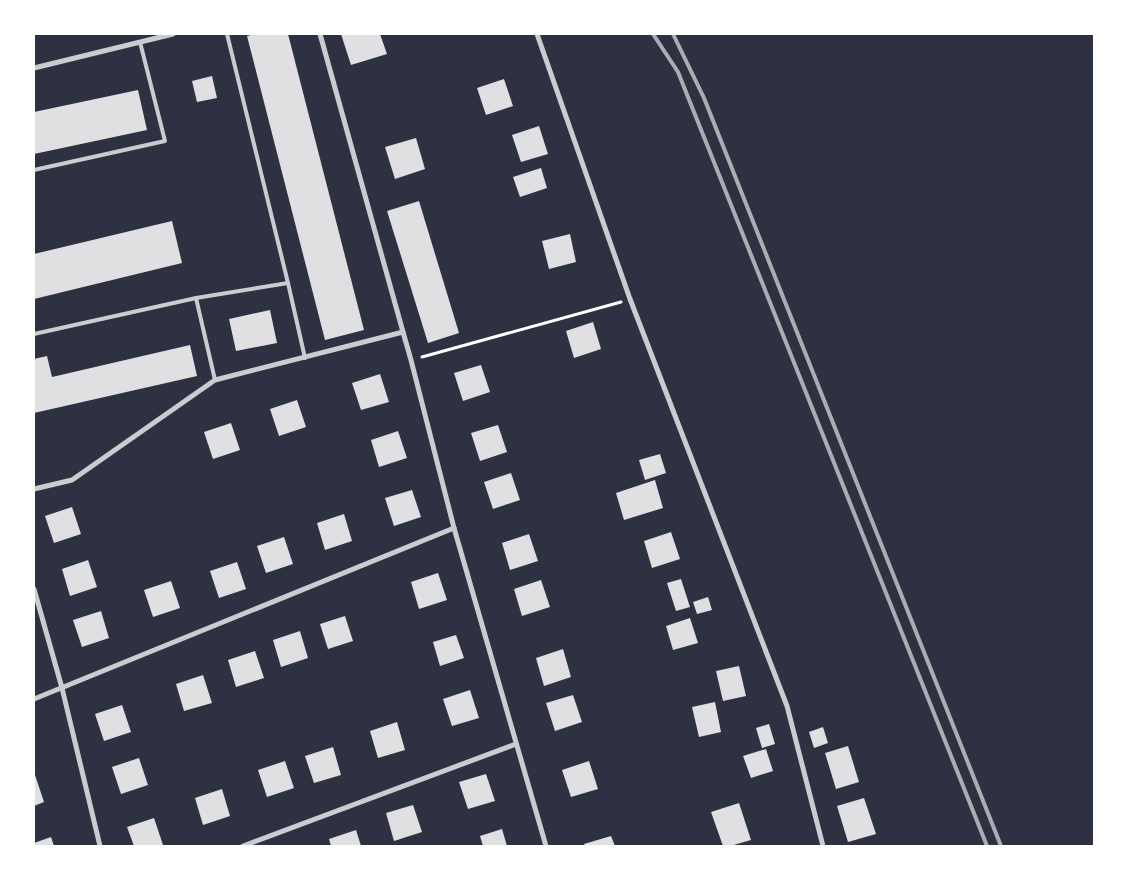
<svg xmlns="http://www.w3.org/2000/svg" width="1128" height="880" viewBox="0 0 1128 880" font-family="'IBM Plex Serif',serif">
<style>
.building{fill:#e0e0e3}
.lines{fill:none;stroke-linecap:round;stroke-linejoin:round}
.path{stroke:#fff;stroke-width:3}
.service{stroke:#caccd0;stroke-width:4}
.minor{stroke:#caccd0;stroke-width:5}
.rail{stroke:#abadb3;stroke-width:4}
</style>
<rect width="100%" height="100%" fill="#2d3142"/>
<g class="building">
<polygon points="255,34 288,34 364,330 325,340 247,36"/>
<polygon points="341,34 380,34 387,54 351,65"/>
<polygon points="212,76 217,98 197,102 192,81"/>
<polygon points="504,79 513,106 486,115 477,88"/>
<polygon points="138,90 147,130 34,154 34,112"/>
<polygon points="539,126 548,154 521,162 512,135"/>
<polygon points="416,138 425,169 395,179 385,147"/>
<polygon points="541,168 547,188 520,197 513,177"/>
<polygon points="419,201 459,333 428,343 387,211"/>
<polygon points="172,221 182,263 34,299 34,254"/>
<polygon points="570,234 576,262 549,269 542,241"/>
<polygon points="270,310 277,343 236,351 229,319"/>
<polygon points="593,322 601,349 574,358 566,331"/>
<polygon points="190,345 197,376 34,413 34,359 47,356 52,377"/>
<polygon points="481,365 490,392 463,401 454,373"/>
<polygon points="380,374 389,402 361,410 352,383"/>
<polygon points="297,400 306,427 279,436 270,409"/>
<polygon points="231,423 240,450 213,459 204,432"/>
<polygon points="498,425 507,452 480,461 471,433"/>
<polygon points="398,431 407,458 379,467 371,440"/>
<polygon points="660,454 666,473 645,480 639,460"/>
<polygon points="511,473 520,500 493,509 484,482"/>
<polygon points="655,480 663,508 624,520 616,493"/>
<polygon points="412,490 421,517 394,526 385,498"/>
<polygon points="72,507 81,534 54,543 45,516"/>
<polygon points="344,514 352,541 325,550 317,523"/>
<polygon points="671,532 680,559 652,568 644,541"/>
<polygon points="529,534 538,561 510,570 502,543"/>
<polygon points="284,537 293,564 266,573 257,546"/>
<polygon points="88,560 97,587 70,596 62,569"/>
<polygon points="237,562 246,589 219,598 210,571"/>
<polygon points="438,573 447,600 419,609 411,582"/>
<polygon points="681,579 690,607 676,611 667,583"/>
<polygon points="541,580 550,607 522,616 514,589"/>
<polygon points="171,581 180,608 153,617 144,590"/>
<polygon points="708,597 712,610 697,614 693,602"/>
<polygon points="101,611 109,638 82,647 73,620"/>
<polygon points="345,616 353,641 328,649 320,624"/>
<polygon points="690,618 698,643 673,650 666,626"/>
<polygon points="300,631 308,658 281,667 273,640"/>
<polygon points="456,635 464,658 440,666 433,642"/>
<polygon points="563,649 571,677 544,686 536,658"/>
<polygon points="255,651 264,678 236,687 228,660"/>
<polygon points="739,666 746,696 723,701 716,671"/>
<polygon points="203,675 212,703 184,711 176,684"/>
<polygon points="470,690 479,718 452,726 443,699"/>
<polygon points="573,695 582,722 555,731 546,703"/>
<polygon points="715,702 721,732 699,737 692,707"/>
<polygon points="122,705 131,732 104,741 95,714"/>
<polygon points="397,722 405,750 378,758 370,731"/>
<polygon points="769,724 775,744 762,748 756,728"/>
<polygon points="823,727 828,743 814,748 809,732"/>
<polygon points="848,746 859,782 836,789 825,753"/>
<polygon points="333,747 341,775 314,783 305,756"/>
<polygon points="766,749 773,771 751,778 743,756"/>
<polygon points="139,758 148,785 121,794 112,767"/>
<polygon points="285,761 294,788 267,797 258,770"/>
<polygon points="589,761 598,789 571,797 562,770"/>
<polygon points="486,774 495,801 468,809 459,782"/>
<polygon points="34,775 35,775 44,802 34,806"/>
<polygon points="222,789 230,816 203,825 195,798"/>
<polygon points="864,798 876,834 848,842 837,806"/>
<polygon points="739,803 751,840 730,846 723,846 711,812"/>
<polygon points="413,805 422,832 394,841 386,813"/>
<polygon points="154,818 163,845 159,846 134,846 127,827"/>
<polygon points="502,829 507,846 483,846 480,836"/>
<polygon points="356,830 361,846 331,846 329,839"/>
<polygon points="611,836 615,846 585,846 584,844"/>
<polygon points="51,837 54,846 34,846 34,843"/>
</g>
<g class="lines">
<polyline class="path" points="422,357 621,302"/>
<g class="service">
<polyline points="227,34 288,283"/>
<polyline points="34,170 165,141 140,42"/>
<polyline points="196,298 215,380"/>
<polyline points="34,334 196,298 288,283 305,358"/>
</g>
<g class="minor">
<polyline points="320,34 403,332 411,360 454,528 546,846"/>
<polyline points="537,34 630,299 787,706 823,846"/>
<polyline points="34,68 173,34"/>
<polyline points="34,489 72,480 215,380 403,332"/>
<polyline points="34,589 62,688 100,846"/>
<polyline points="34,699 454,528"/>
<polyline points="243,846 516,744"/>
</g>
<g class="rail">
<polyline points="653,34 678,72 987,846"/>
<polyline points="673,34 704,98 1001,846"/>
</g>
</g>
<rect width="1128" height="880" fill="none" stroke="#ffffff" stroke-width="70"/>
</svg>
